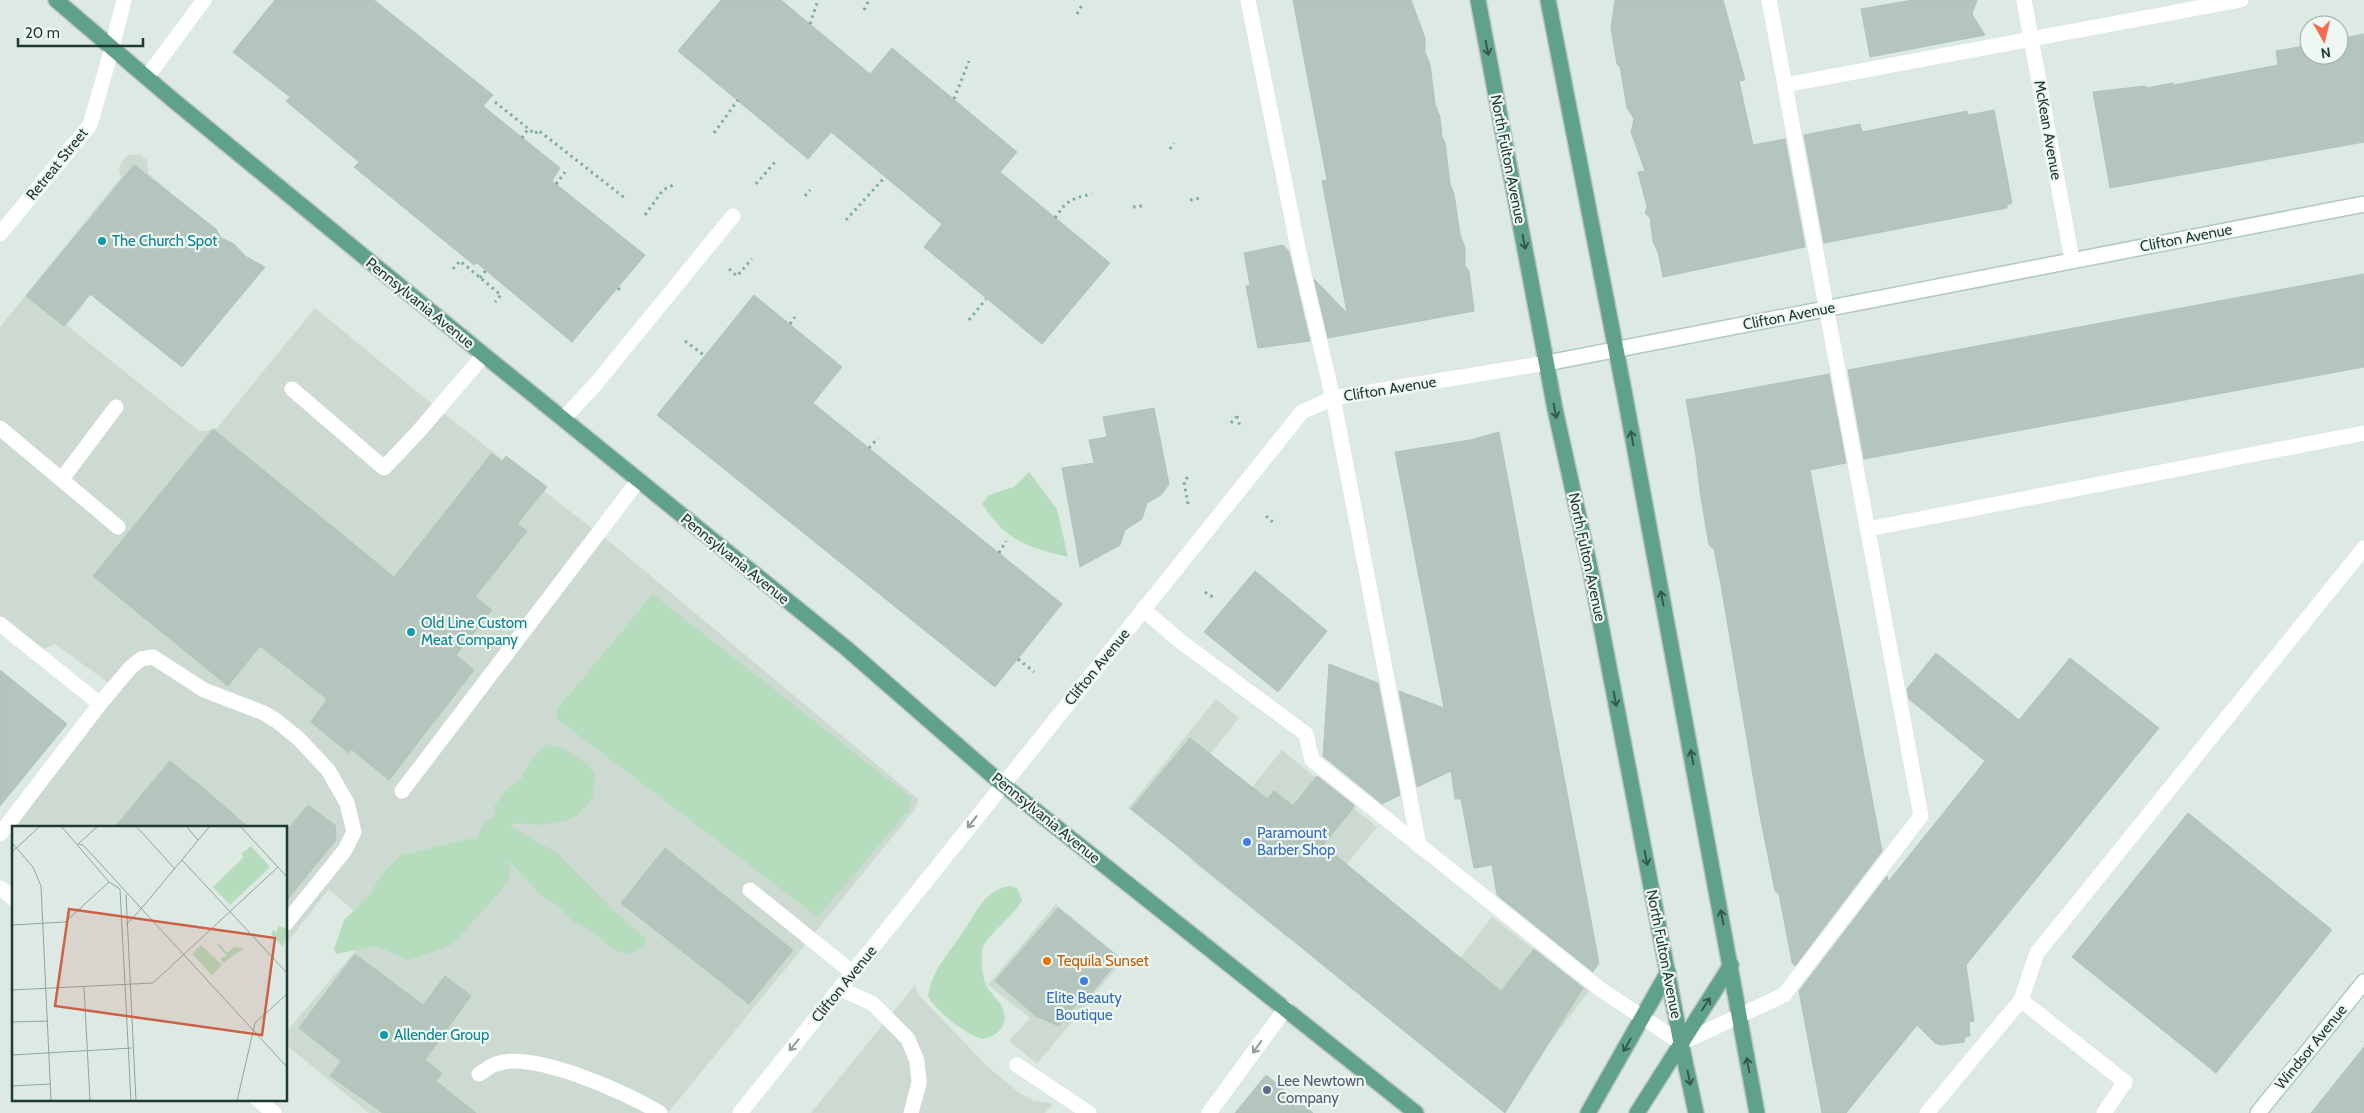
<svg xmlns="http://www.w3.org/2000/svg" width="2364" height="1113" viewBox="0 0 2364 1113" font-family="Cabin,sans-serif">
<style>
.built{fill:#ccdad2}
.green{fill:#b5dcbd}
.building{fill:#b3c5bc;stroke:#b0c4ba}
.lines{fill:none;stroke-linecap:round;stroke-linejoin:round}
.secondary-casing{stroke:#b0cabf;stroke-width:18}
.primary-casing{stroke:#bcc4c1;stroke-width:18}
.path{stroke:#7caf9b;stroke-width:3;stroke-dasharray:2.5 4;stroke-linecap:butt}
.lane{stroke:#fff;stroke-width:15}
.street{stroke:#fff;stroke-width:15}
.secondary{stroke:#fff;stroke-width:15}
.primary{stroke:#60a18c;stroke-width:15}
.oneway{stroke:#32594c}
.oneway2{stroke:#8f9c98}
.culture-dot{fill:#0f9aa8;stroke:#eef7f1;stroke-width:2}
.shop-dot{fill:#3f7fe0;stroke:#eef7f1;stroke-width:2}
.food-dot{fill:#e8710a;stroke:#eef7f1;stroke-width:2}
.service-dot{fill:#5c6f8a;stroke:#eef7f1;stroke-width:2}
.labels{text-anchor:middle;stroke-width:4.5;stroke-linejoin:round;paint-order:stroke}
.street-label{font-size:15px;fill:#1f3a30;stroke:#eef7f1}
.culture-label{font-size:15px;fill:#0d838f;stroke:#eef7f1;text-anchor:start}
.shop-label{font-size:15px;fill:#366cbe;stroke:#eef7f1;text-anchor:start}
.food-label{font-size:15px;fill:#c56008;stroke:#eef7f1;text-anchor:start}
.service-label{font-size:15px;fill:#4e5e75;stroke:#eef7f1;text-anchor:start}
.inset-road{fill:none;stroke:#91a49b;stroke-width:1}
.view{fill:#cc6148;fill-opacity:0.15;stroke:#cc6148;stroke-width:2.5}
.inset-edge{fill:none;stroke:#1f3a30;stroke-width:2.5}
</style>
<rect width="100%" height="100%" fill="#ddeae3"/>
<g class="built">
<polygon points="139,154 147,160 148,173 171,193 67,325 75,332 199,431 206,431 217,428 315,308 444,414 615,546 918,799 916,808 668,1113 369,1113 286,1045 286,1032 374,929 329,889 286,944 286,827 16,827 117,689 55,644 41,650 0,620 0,327 121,177 119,169 123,160 129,155"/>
<polygon points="1216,699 1239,718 1152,827 1128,808"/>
<polygon points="1282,750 1377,827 1287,937 1192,861"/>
<polygon points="1056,904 1123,960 1037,1064 1009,1041 1030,1018 988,985"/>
<polygon points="1492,917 1589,991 1503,1104 1405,1030"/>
<polygon points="915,985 918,994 988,1067 1018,1092 1034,1101 1053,1103 1045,1113 811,1113"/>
</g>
<g class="green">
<path d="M1029 472 1057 509 1068 557C1026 547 1007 541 982 504L989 495 1014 487Z"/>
<polygon points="653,594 912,798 909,810 818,917 556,718 558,708"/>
<polygon points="546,744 562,748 588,764 595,776 593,797 578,815 569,820 539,825 518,823 509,825 557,853 614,911 643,936 646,940 645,945 629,955 615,950 590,930 572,921 559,906 543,897 507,859 511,871 508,882 457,940 451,945 409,960 376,946 336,954 334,949 344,920 367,898 381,876 400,856 468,839 477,839 485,822 496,816 494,807 504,792 521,779 530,761"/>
<path d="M1011 886 1017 888 1022 900C1014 916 987 935 983 947 980 957 982 976 986 985 990 993 998 999 1002 1007 1010 1023 999 1037 982 1039 967 1035 935 1011 928 996 933 969 946 957 961 935 975 916 984 888 1011 886Z"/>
</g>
<g class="building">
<polygon points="275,0 374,0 493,95 483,106 560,168 552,181 645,255 572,342 477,263 474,265 354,167 359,162 286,101 290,97 233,52"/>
<polygon points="721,0 781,0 870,74 892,48 1017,152 1000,172 1110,263 1042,344 924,247 942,224 831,132 808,159 678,51"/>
<polygon points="1293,0 1411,0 1425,38 1425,52 1430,64 1435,104 1440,117 1442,137 1445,142 1450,184 1454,194 1460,234 1465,248 1465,266 1469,271 1474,311 1328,338 1314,279 1347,313 1322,181 1327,180"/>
<polygon points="1615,0 1723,0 1745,80 1739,81 1753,145 1785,139 1805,247 1663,277 1658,252 1653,242 1650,218 1645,213 1647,207 1638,172 1645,171 1631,132 1634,119 1627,108 1620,67 1617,64 1611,28"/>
<polygon points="1913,0 1977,0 1972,14 1985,35 1870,57 1861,9"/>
<polygon points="2364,34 2364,142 2110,188 2093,92 2145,86 2146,88 2173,83 2174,85 2278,65 2276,51 2309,45 2309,55 2339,55 2339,39"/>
<polygon points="1994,110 2012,203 2007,205 2007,208 1824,243 1804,135 1860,124 1862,132 1967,111 1968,115"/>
<polygon points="134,165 216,229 221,238 234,244 245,256 265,267 182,367 90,294 64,326 26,296"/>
<polygon points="1283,245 1289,252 1310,341 1258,348 1246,286 1250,285 1244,253"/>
<polygon points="2364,274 2364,367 1864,459 1848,370"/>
<polygon points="754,295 842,367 813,403 1062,604 995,687 657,415"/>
<polygon points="1829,374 1846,463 1810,470 1882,851 1795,966 1792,962 1779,894 1775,891 1759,811 1721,585 1714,549 1709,545 1700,492 1696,456 1686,400"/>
<polygon points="1154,408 1169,484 1161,495 1147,503 1142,519 1125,530 1120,545 1080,567 1062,468 1094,463 1089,440 1107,437 1103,417"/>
<polygon points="213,429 394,577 492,453 502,462 506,456 547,487 517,524 527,531 475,597 492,610 456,655 474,670 389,780 351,749 349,753 311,722 327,699 260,646 228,686 93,576"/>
<polygon points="1499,432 1599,963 1593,972 1497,895 1492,865 1474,868 1461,799 1455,799 1451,771 1417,787 1399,691 1444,708 1395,452 1470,440"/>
<polygon points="1255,571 1327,631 1278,692 1204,632"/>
<polygon points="1936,653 2019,720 2070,658 2159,728 1966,965 1974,1021 1969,1022 1970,1036 1965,1037 1964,1042 1941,1045 1935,1043 1917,1025 1846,1113 1822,1113 1799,991 1887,876 1888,882 1985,761 1909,699 1907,689"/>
<polygon points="1329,664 1378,683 1400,795 1382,804 1323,756"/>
<polygon points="0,670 67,724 0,806"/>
<polygon points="1190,738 1267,799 1274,791 1293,806 1317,776 1355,806 1323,845 1501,991 1534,949 1583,988 1505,1113 1131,809"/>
<polygon points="170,761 203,788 248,827 115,827"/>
<polygon points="308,805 335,825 336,840 286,901 286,831"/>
<polygon points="2188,813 2332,930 2216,1073 2072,957"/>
<polygon points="665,848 793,950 749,1004 621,903"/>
<polygon points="1058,908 1120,958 1081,1006 1078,1003 1059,1026 1036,1016 995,981"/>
<polygon points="355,954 423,1005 445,976 471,996 425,1060 442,1073 436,1081 476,1113 383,1113 330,1076 341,1061 299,1028"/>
<polygon points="2364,1047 2364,1113 2311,1113"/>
<polygon points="1266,1075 1313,1113 1235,1113"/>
</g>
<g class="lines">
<defs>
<g id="secondary">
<polyline points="1547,363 2364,204"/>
<polyline points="2258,1113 2364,982"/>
</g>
<g id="primary">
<polyline points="56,0 173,100 484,355 846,648 1002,784 1416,1113"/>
<polyline points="1478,0 1555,409 1590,568 1681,1043 1696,1113"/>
<polyline points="1548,0 1625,396 1757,1113"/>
<polyline points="1588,1113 1668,972"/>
<polyline points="1637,1113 1731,965"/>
</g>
</defs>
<use href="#secondary" class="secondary-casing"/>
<use href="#primary" class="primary-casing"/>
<g class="path">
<polyline points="864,10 869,0"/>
<polyline points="1077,14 1082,5"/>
<polyline points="810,24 818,0"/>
<polyline points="954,99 969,61"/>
<polyline points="495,102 535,134 538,130 626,199"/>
<polyline points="714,133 738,100"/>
<polyline points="522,138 528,129"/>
<polyline points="1170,149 1174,143"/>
<polyline points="556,184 565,172"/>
<polyline points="756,184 775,162"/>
<polyline points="805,196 810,190"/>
<polyline points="1190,200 1200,198"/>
<polyline points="1133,207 1142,206"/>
<polyline points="645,215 663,190 673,185"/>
<path d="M1055 218C1068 199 1071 199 1092 194"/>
<polyline points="846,220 885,177"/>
<polyline points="453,269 460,261 501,295 495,302"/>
<polyline points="729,269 737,276 752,259"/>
<polyline points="480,278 486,270"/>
<polyline points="618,288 622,293"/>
<polyline points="969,320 986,299"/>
<polyline points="790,324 795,317"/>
<polyline points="685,341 705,356"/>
<polyline points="1237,416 1240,427"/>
<polyline points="1231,423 1236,417"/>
<polyline points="869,448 878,438"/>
<polyline points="1188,504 1184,482 1189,475"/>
<polyline points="1266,516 1275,524"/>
<polyline points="999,553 1006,541"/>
<polyline points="1205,592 1214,598"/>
<polyline points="1018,659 1034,672"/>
</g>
<g class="lane">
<polyline points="1248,0 1300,258 1333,398 1419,846"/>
<polyline points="147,77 204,0"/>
<polyline points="1785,85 2241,0"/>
<polyline points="292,389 384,468 418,432 484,355"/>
<polyline points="563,419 594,386 733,216"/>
<polyline points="0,428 118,527"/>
<polyline points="62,479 116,407"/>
<polyline points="1868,529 2364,433"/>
<polyline points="1143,609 1180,641 1306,734 1312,760 1600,989 1681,1043 1784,995 1921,816 1769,0"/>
<polyline points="0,624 100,704 0,834"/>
<polyline points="100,704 130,668 141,659 153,657 204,690 264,713 277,721 299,739 328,770 347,803 354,832 345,850 286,923"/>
<polyline points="402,791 638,481"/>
<polyline points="750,890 853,973"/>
<polyline points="840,989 872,1003 908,1039 917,1061 919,1083 911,1113"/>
<polyline points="2021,1000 2125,1082 2104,1113"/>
<polyline points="1017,1065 1089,1113"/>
<path d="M479 1074C484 1071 490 1066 496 1064 532 1050 628 1093 660 1113"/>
<polyline points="1209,1113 1286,1008"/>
<polyline points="1927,1113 2021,1000 2037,953 2364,548"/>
</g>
<g class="street">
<polyline points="2024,0 2072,260"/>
<polyline points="0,234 90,125 112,48 124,0"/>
<polyline points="0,888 14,899"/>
<polyline points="257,1099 274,1113"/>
<polyline points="740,1113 1302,412 1333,398 1547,363"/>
</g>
<use href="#secondary" class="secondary"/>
<use href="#primary" class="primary"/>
</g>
<defs><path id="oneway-shaft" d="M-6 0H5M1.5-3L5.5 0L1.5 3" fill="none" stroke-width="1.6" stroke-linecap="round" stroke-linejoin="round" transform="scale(1.25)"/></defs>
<g class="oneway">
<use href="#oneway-shaft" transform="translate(1487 48) rotate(79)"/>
<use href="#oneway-shaft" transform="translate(1524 242) rotate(79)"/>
<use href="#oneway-shaft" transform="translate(1555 411) rotate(79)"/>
<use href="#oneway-shaft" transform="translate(1632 438) rotate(-101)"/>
<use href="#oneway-shaft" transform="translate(1662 598) rotate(-101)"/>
<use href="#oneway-shaft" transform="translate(1615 699) rotate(79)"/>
<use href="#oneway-shaft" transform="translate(1692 757) rotate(-101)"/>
<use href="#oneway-shaft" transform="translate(1646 858) rotate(79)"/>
<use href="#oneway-shaft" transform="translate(1722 917) rotate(-101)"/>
<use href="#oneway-shaft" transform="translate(1706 1004) rotate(-57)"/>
<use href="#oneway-shaft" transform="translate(1627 1045) rotate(120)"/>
<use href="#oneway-shaft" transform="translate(1748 1065) rotate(-100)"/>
<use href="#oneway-shaft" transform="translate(1689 1078) rotate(78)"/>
</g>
<g class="oneway2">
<use href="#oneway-shaft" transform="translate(972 822) rotate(128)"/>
<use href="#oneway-shaft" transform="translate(794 1045) rotate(129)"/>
<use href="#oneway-shaft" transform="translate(1257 1047) rotate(126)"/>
</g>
<g class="culture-dot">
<circle cx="102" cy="241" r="5"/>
<circle cx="411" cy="632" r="5"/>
<circle cx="384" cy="1035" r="5"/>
</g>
<g class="shop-dot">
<circle cx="1247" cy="842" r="5"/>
<circle cx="1084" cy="981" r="5"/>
</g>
<circle class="food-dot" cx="1047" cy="961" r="5"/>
<circle class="service-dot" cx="1267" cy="1090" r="5"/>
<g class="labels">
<g class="street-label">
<text transform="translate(2048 130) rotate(80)" y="5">McKean Avenue</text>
<text transform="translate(1508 159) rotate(79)" y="5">North Fulton Avenue</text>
<text transform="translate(57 164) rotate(-51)" y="5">Retreat Street</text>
<text transform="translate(2186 238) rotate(-11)" y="5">Clifton Avenue</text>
<text transform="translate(420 303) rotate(39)" y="5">Pennsylvania Avenue</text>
<text transform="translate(1789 316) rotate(-11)" y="5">Clifton Avenue</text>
<text transform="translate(1390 389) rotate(-9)" y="5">Clifton Avenue</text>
<text transform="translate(1587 557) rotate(78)" y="5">North Fulton Avenue</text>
<text transform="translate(735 559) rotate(39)" y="5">Pennsylvania Avenue</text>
<text transform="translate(1097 667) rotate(-51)" y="5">Clifton Avenue</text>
<text transform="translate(1046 818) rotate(39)" y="5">Pennsylvania Avenue</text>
<text transform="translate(1664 954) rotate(79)" y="5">North Fulton Avenue</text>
<text transform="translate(844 984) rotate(-51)" y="5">Clifton Avenue</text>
<text transform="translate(2311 1047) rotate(-51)" y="5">Windsor Avenue</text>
</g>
<g class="culture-label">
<text x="112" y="246">The Church Spot</text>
<text x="421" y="628">Old Line Custom<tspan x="421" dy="17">Meat Company</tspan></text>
<text x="394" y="1040">Allender Group</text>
</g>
<g class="shop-label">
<text x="1257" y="838">Paramount<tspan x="1257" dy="17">Barber Shop</tspan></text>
<text x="1084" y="1003" text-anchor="middle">Elite Beauty<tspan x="1084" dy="17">Boutique</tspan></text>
</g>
<g class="food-label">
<text x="1057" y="966">Tequila Sunset</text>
</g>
<g class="service-label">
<text x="1277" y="1086">Lee Newtown<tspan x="1277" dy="17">Company</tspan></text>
</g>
</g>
<g transform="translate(12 826)">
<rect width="275" height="275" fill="#ddeae3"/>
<path d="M239 20 258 41 218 79 201 61 232 31 229 28ZM267 100 275 103 271 121 259 108 262 103 264 107ZM208 118 215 127 222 121 232 122 211 137 208 132 215 130 205 119ZM189 119 210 139 200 149 180 128Z" fill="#b5dcbd"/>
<path class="inset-road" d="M49 0 97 56 108 63M124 0 163 43M174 0 186 14M228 0 275 51M0 17 21 41 29 60 39 275M66 18 86 0M66 18 71 19 275 241M0 26 28 0M170 34 275 147M108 63 119 275M114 68 124 275M129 83 198 0M0 99 53 96 97 56M114 99 129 83M72 161 78 275M0 164 141 157 266 41M0 196 36 195M0 229 120 222M0 260 39 258M225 275 243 197 275 168"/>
<path class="view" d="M57 83 263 112 250 209 43 180Z"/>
<rect width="275" height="275" class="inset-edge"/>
</g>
<g transform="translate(2324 40) rotate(172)"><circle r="24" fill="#eef7f1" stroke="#9baba4"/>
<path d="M0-4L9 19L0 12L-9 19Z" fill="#f76b4e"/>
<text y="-8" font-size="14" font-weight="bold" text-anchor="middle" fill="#1f3a30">N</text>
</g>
<path d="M18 38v8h125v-8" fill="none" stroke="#1f3a30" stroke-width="2.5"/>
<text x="25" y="38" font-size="15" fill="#1f3a30" stroke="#eef7f1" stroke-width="4" paint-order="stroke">20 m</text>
</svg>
